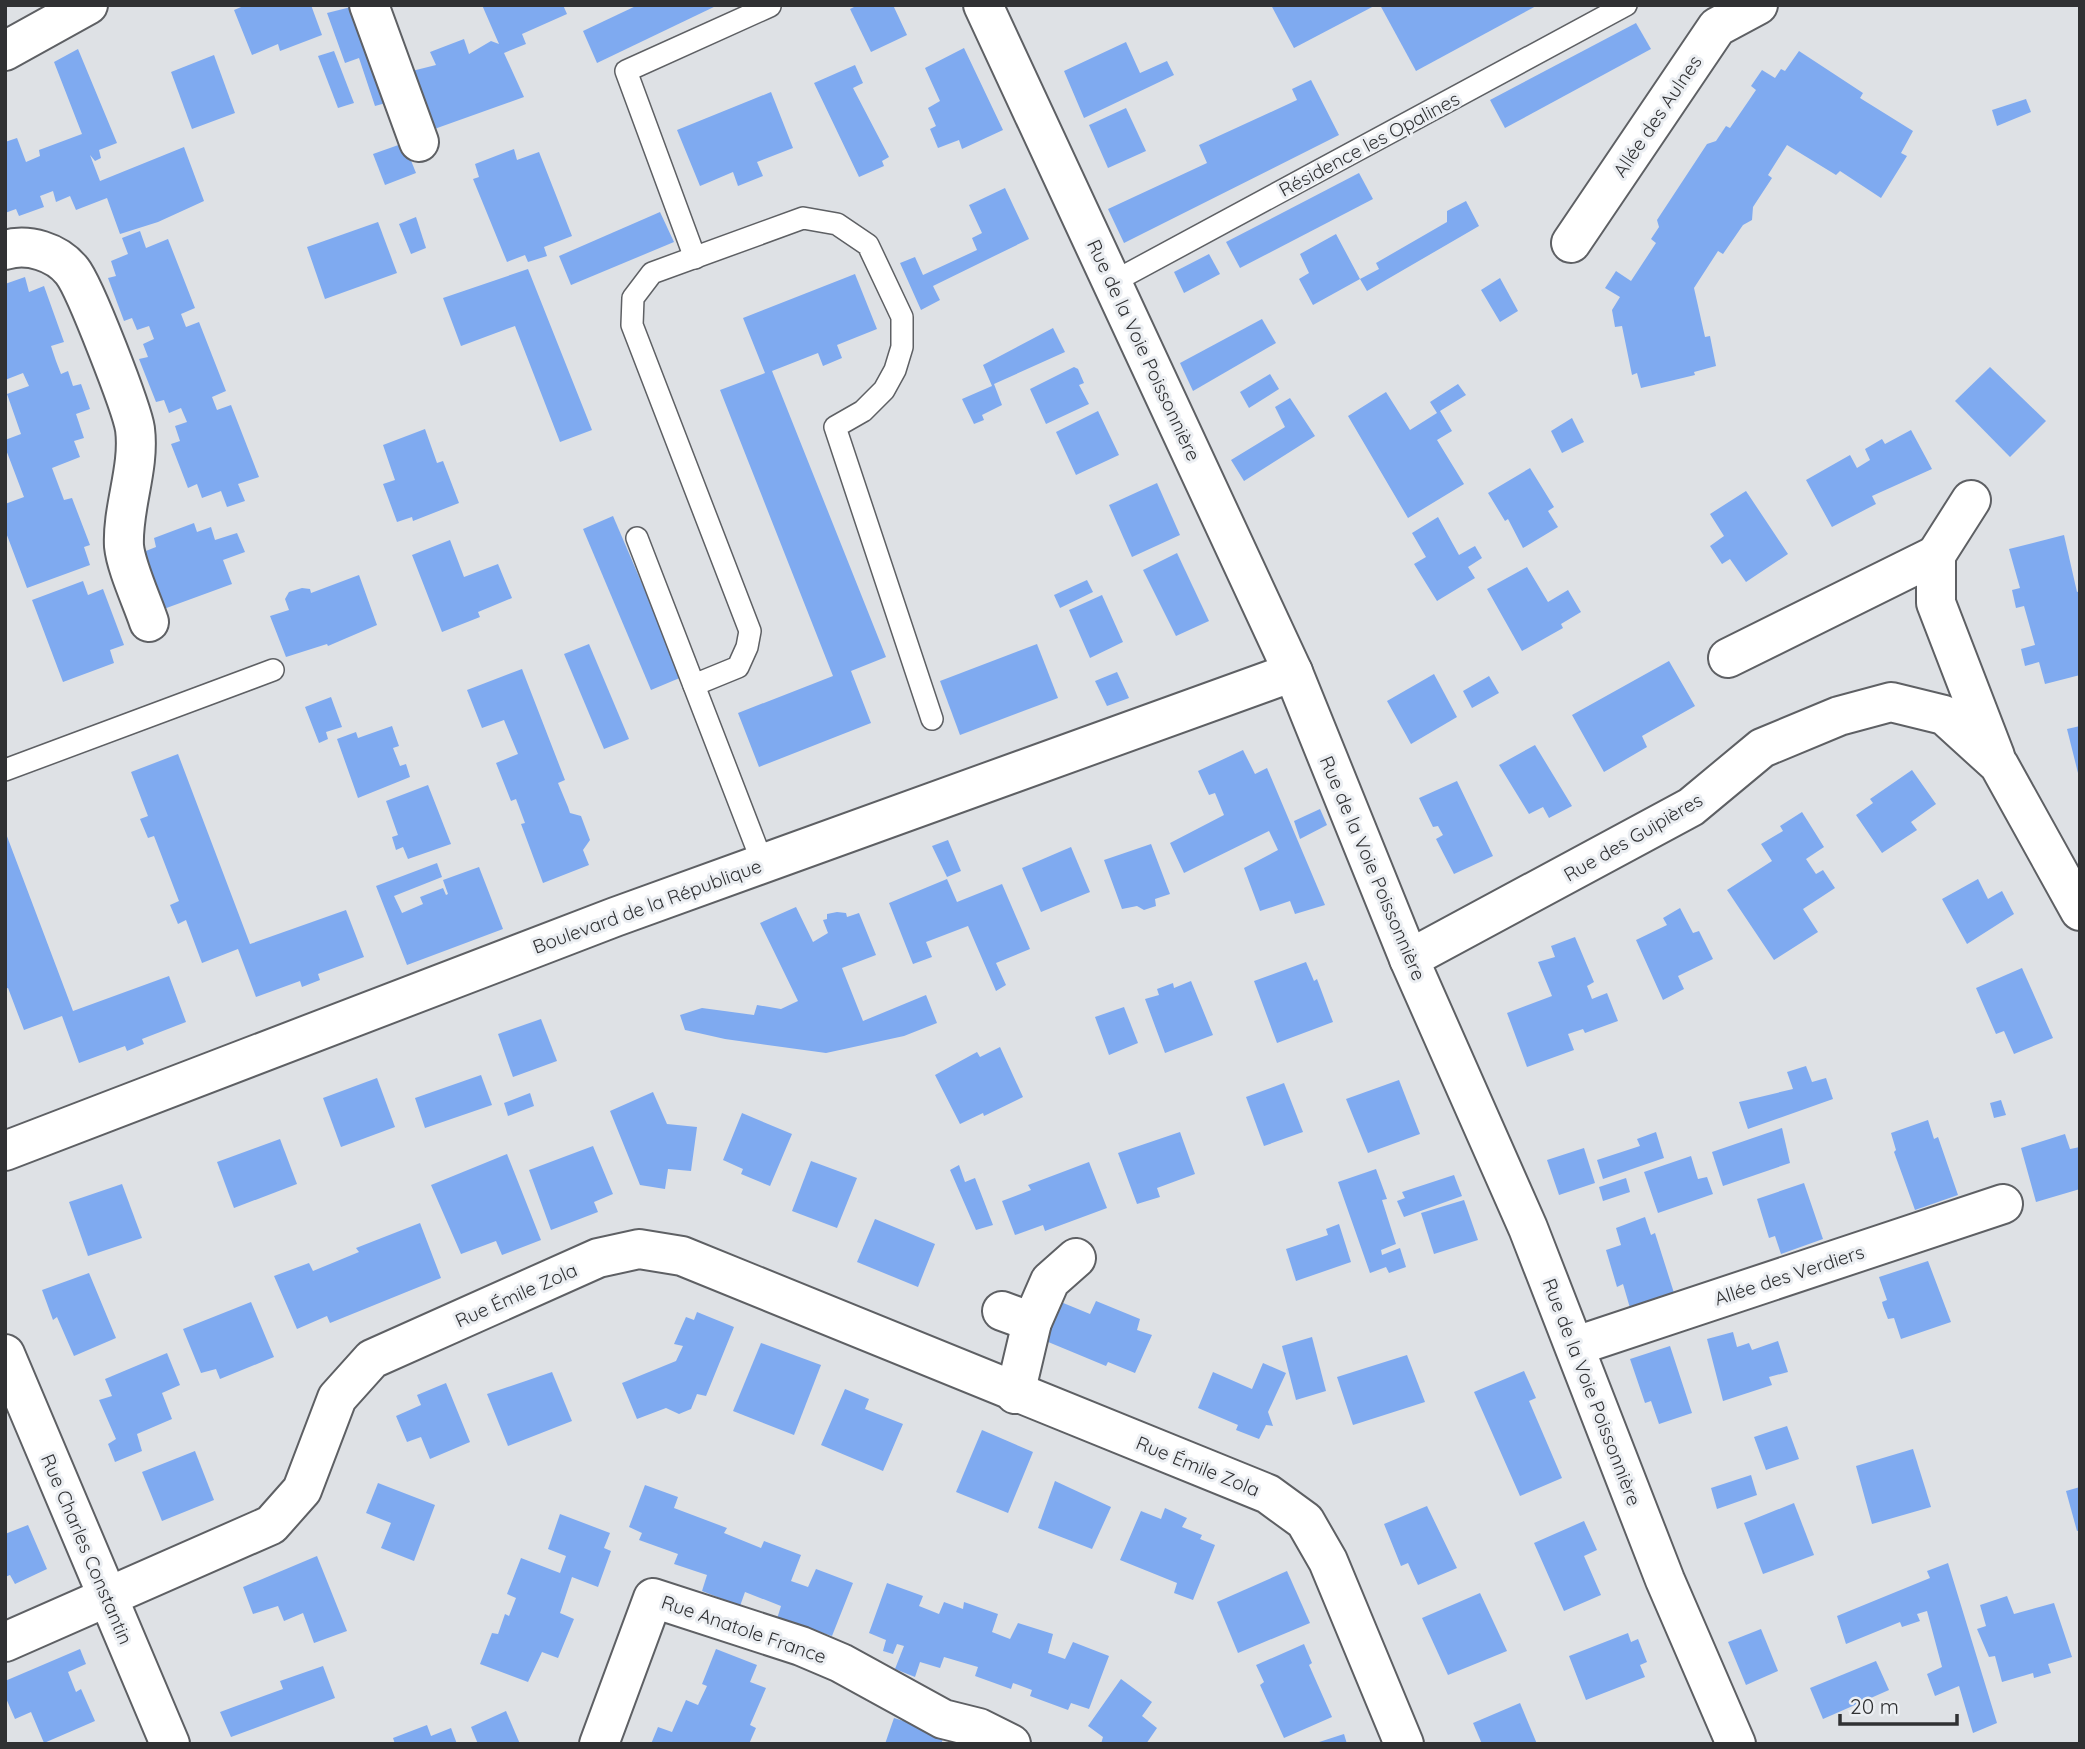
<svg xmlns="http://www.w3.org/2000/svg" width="2085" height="1749" viewBox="0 0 2085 1749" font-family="Quicksand,sans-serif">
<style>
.building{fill:#7faaf0}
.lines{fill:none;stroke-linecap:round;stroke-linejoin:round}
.service-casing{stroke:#5e6064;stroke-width:24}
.minor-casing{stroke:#5e6064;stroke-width:42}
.primary-casing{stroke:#5e6064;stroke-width:42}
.service{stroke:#fff;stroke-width:21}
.minor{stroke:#fff;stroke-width:38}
.primary{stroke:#fff;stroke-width:38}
.labels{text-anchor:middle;stroke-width:6;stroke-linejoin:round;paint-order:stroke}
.street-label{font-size:19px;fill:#303133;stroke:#ebeef2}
</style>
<rect width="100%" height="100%" fill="#dee1e5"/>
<g class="building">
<polygon points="246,5 311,5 322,35 280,51 278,44 252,55 234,10"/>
<polygon points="359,5 393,101 375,106 359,58 345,63 327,13"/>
<polygon points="482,5 563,5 567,14 522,34 526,44 504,53 524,97 426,132 412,71 436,65 430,52 464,39 469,54 491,41 499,44"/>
<polygon points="638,5 718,5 597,63 583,31"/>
<polygon points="858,5 893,5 907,35 871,52 850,9"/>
<polygon points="1271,5 1376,5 1294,48"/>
<polygon points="1380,5 1538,5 1416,71"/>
<polygon points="1636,23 1651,49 1505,128 1490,100"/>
<polygon points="1126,42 1140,73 1167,61 1174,75 1084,118 1064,71"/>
<polygon points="964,48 1003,130 962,149 959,140 938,148 930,129 936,126 928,108 940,101 925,68"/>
<polygon points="78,49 117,143 99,150 101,158 95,161 90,155 100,181 184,147 204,201 158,222 120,234 107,198 76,210 70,196 56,202 53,191 40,196 44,207 19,216 16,209 5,213 5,142 17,138 26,162 40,156 39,150 82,134 54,62"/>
<polygon points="334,51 354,103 338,108 318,56"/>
<polygon points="1799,51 1863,93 1860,98 1913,131 1901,153 1907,156 1881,198 1840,171 1836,175 1787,145 1768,175 1772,178 1753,207 1752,220 1743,225 1723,254 1718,251 1694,288 1705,337 1710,336 1716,366 1694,372 1695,375 1641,388 1637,373 1632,375 1622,326 1615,327 1612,310 1620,297 1605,288 1616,271 1631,281 1656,243 1651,239 1659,227 1657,220 1707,144 1716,141 1726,126 1730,128 1756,90 1751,86 1762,70 1775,78 1781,69 1785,71"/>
<polygon points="214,55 235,113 192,129 171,72"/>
<polygon points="855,65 863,83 853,88 889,157 882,161 884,166 859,177 814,83"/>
<polygon points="1311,80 1339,135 1124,243 1108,209 1207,163 1199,145 1297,100 1292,89"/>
<polygon points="771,92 793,148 757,162 763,176 738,186 733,172 700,186 677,130"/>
<polygon points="2026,99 2031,112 1997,126 1992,110"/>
<polygon points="1126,108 1146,151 1108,168 1089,125"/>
<polygon points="404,143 416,173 385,185 373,154"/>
<polygon points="514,149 517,160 539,152 572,236 544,247 547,256 528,262 525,255 507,262 473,179 479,177 475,164"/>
<polygon points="1359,173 1373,199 1240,268 1226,242"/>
<polygon points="1005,188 1029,239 933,286 940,300 921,310 900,263 915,257 923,275 977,250 972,238 982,233 969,205"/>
<polygon points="1466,201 1479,226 1367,291 1360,279 1379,269 1376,263 1447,222 1447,211"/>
<polygon points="660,212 674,242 571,285 559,256"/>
<polygon points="416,217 426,248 411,254 399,224"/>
<polygon points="378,222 397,273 325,299 307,247"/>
<polygon points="140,231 146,248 168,239 195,308 181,314 186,327 199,322 226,391 212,397 217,410 231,405 259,477 238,484 245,501 227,507 221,491 202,498 197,484 188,488 171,444 180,441 175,426 187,422 181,408 169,413 164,400 156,402 139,359 148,357 143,344 154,339 149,326 137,330 132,318 124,321 108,278 116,276 111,261 128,254 122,238"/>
<polygon points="1336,234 1360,279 1313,305 1299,279 1309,273 1300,254"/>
<polygon points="1209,254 1220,274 1184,293 1174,272"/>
<polygon points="528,269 592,430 560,442 515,326 461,346 443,298"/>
<polygon points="855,274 877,329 837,345 842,358 823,366 818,353 772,371 886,657 851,671 871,723 759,767 738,713 833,676 720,390 765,373 743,318"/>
<polygon points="25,277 29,292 44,286 64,342 51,346 56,361 61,374 68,371 73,386 81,384 90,409 76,414 84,438 74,441 80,457 52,468 64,500 72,498 90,545 84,547 90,565 27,588 5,530 5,504 24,497 5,447 5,440 21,434 7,394 29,386 23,373 5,380 5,284"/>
<polygon points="1500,278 1518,311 1500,322 1481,290"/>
<polygon points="1262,319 1276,343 1193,391 1180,363"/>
<polygon points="1053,328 1065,352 994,384 1002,405 982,415 984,420 974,424 962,399 992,386 983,365"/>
<polygon points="1074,367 1078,369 1084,383 1079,385 1089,404 1046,424 1030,389"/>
<polygon points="1990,367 2046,421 2010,457 1955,401"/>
<polygon points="1270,374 1279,389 1249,408 1240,392"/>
<polygon points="1458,384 1466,395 1440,411 1452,431 1437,440 1464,484 1408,518 1348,416 1386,392 1410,430 1437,413 1430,402"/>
<polygon points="1290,398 1315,436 1244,481 1231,460 1285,427 1275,407"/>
<polygon points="1098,411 1119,455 1076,475 1056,432"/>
<polygon points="1572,418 1584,442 1562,453 1551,431"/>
<polygon points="425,429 437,463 443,461 459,503 413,521 412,517 397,522 383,484 395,480 383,445"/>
<polygon points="1911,430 1932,469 1872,496 1876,504 1832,527 1806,480 1850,455 1857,468 1870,460 1865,449 1882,439 1885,444"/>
<polygon points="1530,468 1554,507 1548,511 1558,527 1523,548 1508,519 1505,521 1488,493"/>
<polygon points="1157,483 1180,535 1132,557 1109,505"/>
<polygon points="1746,491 1788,554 1746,582 1730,559 1722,564 1710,546 1724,536 1710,514"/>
<polygon points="613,516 682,677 651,690 583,529"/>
<polygon points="1438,517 1459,555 1475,546 1482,558 1468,567 1475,578 1437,601 1414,564 1426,557 1412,533"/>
<polygon points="194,523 197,532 211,527 215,540 237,533 245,552 223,560 232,584 161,610 138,554 156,547 154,538"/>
<polygon points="2064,535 2077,592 2080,591 2080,675 2045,684 2039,662 2025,666 2021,649 2035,645 2024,606 2016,608 2012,590 2020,588 2009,549"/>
<polygon points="450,540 464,577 498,564 512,598 478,612 480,617 442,632 412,555"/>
<polygon points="1177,553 1209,621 1176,636 1143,570"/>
<polygon points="1527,567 1548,602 1568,590 1581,612 1561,624 1563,628 1522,651 1487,589"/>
<polygon points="359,575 377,625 328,646 327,644 286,657 270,616 289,610 285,599 289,592 302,588 310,589 311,593"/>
<polygon points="1087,580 1093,592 1060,608 1054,595"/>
<polygon points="83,581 88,595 103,589 124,645 110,650 114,663 63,682 32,600"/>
<polygon points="1102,595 1123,642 1090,658 1069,610"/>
<polygon points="589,644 629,739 604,749 564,654"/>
<polygon points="1037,644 1058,698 960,735 940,681"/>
<polygon points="1669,661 1695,706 1642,736 1647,747 1604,772 1572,715"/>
<polygon points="522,669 565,780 558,783 568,807 570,813 581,816 590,840 583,850 589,865 543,883 521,824 525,823 516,799 511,801 496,763 518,754 504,720 482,728 467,690"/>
<polygon points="1117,672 1129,698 1107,706 1095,681"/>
<polygon points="1434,674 1457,717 1411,744 1387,701"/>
<polygon points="1489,676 1499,693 1472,708 1463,691"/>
<polygon points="331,697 342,727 326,732 328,739 319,743 305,707"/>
<polygon points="392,726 399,746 393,748 400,766 406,764 410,777 358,798 337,739 356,732 358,738"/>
<polygon points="2080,726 2080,777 2079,777 2067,729"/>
<polygon points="1535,745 1572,806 1549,818 1543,807 1529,814 1499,765"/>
<polygon points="1243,750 1255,774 1267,768 1325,905 1295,914 1290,901 1260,911 1244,868 1278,850 1269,831 1184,873 1170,843 1224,815 1215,793 1209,795 1198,771"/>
<polygon points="178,754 250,944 346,910 364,957 318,974 320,980 302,987 300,981 256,997 238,949 202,963 186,920 178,924 170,905 179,901 154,836 148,838 140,819 148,816 131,772"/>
<polygon points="1912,770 1936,804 1911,822 1917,830 1882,853 1856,815 1873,803 1870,799"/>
<polygon points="1457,781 1493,856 1454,874 1436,839 1443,835 1438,826 1433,827 1419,798"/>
<polygon points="428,785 451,844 408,859 403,847 396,850 392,837 398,835 386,801"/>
<polygon points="1320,809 1327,825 1300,839 1294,821"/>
<polygon points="1802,812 1824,847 1806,859 1816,874 1823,870 1835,888 1803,909 1818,932 1774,960 1727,890 1772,861 1761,844 1783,831 1780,826"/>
<polygon points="5,831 73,1011 169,976 186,1022 142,1039 144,1044 127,1051 125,1046 79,1063 62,1016 24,1030 8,988 5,989"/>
<polygon points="948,840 961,871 947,877 932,846"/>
<polygon points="1151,844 1170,894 1155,899 1156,906 1144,910 1137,906 1122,909 1104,860"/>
<polygon points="1071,847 1090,892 1041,912 1022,868"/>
<polygon points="437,863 442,877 394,896 402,913 423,904 420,897 443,888 446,895 448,894 443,880 479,867 503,929 407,965 376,886"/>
<polygon points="947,879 957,902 1002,884 1030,949 996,963 1006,985 996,991 968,926 926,942 932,957 913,964 889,903"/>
<polygon points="1978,879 1988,899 2002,891 2014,914 1967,944 1942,899"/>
<polygon points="796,907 813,942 828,933 823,920 827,919 827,914 837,912 846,913 847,917 859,913 876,955 842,968 863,1021 926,995 937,1023 904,1036 826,1053 725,1039 685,1030 680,1015 702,1008 754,1015 757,1005 781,1009 798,1001 760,923"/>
<polygon points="1680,908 1693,933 1699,931 1713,959 1678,976 1684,989 1663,1000 1636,940 1667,925 1663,918"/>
<polygon points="1575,937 1594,982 1587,986 1592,999 1607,993 1618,1021 1585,1033 1583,1029 1568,1034 1574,1050 1527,1067 1507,1013 1552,996 1538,962 1555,957 1551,946"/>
<polygon points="1306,962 1314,981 1317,979 1333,1022 1277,1043 1254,981"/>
<polygon points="2022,968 2053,1038 2014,1054 2004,1031 1996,1034 1976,988"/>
<polygon points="1191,981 1213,1035 1165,1053 1145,999 1159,995 1157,989 1173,983 1174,988"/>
<polygon points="1124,1007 1138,1043 1109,1055 1095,1017"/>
<polygon points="541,1019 557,1061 513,1077 498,1034"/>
<polygon points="1000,1047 1023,1097 984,1116 983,1113 960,1124 935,1075 977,1052 980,1057"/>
<polygon points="1806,1066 1812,1082 1826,1078 1833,1099 1748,1129 1739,1102 1793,1089 1787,1072"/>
<polygon points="481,1075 492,1105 425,1128 415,1098"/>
<polygon points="377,1078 395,1127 341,1147 323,1098"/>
<polygon points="1399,1080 1420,1134 1368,1153 1346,1099"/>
<polygon points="1284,1083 1303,1132 1264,1146 1246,1097"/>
<polygon points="653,1092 667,1124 697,1127 691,1171 668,1169 665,1189 640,1185 610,1111"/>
<polygon points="530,1093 534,1106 508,1116 504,1103"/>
<polygon points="2001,1100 2006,1115 1994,1118 1990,1103"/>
<polygon points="742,1113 792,1134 770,1186 741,1174 743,1169 723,1160"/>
<polygon points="1928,1120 1934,1139 1938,1137 1958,1195 1915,1210 1894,1152 1896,1150 1891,1133"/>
<polygon points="1782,1128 1790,1163 1723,1186 1712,1152"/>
<polygon points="1180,1132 1195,1174 1157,1188 1160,1197 1137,1204 1118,1153"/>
<polygon points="1656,1132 1664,1158 1603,1179 1597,1160 1640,1146 1637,1139"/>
<polygon points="2065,1134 2070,1149 2080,1147 2080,1189 2036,1202 2021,1148"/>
<polygon points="280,1139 297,1184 234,1208 217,1162"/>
<polygon points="593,1146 613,1194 594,1202 598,1212 551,1230 529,1170"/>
<polygon points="1584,1148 1595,1183 1559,1195 1547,1160"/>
<polygon points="507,1154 541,1240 502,1255 496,1241 461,1254 431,1185"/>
<polygon points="1691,1156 1698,1179 1707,1177 1713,1194 1658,1213 1644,1172"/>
<polygon points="811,1161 857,1178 837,1228 792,1211"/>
<polygon points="1089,1162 1107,1208 1045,1231 1043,1225 1015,1235 1002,1201 1031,1190 1028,1185"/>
<polygon points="959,1165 965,1182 975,1178 993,1225 976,1230 950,1170"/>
<polygon points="1376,1169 1387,1199 1382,1200 1396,1244 1381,1250 1382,1255 1400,1248 1406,1267 1389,1273 1386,1267 1370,1273 1338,1182"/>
<polygon points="1454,1175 1462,1196 1404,1217 1397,1201 1405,1198 1402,1192"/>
<polygon points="1626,1178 1630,1192 1603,1201 1599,1187"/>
<polygon points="1804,1183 1823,1239 1781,1254 1775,1236 1769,1238 1757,1199"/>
<polygon points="122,1184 142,1238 88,1256 69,1202"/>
<polygon points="1464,1200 1478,1240 1434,1254 1421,1213"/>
<polygon points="1645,1217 1651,1235 1655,1233 1674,1293 1630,1308 1623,1284 1617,1287 1606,1250 1621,1245 1616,1228"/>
<polygon points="875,1219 935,1244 918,1287 857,1262"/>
<polygon points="420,1223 441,1278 330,1323 327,1316 297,1329 274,1276 309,1263 313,1271 359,1252 356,1248"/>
<polygon points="1339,1224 1351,1262 1296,1281 1286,1249 1328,1235 1326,1229"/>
<polygon points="1928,1261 1951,1322 1901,1339 1894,1318 1888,1319 1883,1306 1882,1302 1887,1300 1879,1277"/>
<polygon points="89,1273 116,1338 74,1356 57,1317 53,1320 42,1290"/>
<polygon points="1056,1300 1090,1314 1096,1301 1140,1319 1137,1330 1152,1335 1135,1373 1108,1362 1106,1366 1041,1339"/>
<polygon points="251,1302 274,1357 220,1379 216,1369 201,1373 183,1329"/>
<polygon points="697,1312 734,1327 706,1396 697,1394 691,1409 679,1414 666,1408 637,1419 622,1383 676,1361 683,1346 674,1344 686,1317 694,1320"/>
<polygon points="1733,1332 1737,1347 1749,1343 1752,1350 1778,1341 1788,1372 1769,1377 1772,1385 1723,1401 1707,1339"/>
<polygon points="1312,1337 1326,1391 1296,1400 1282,1346"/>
<polygon points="761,1343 821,1365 794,1435 733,1411"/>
<polygon points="1670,1346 1692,1413 1659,1424 1651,1401 1645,1403 1630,1359"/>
<polygon points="167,1353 180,1385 162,1393 172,1419 137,1434 142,1451 115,1462 108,1444 116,1439 99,1400 112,1396 105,1379"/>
<polygon points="1407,1355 1425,1402 1353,1425 1337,1377"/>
<polygon points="1263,1363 1286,1373 1268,1412 1273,1426 1266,1425 1259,1439 1236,1430 1238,1425 1198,1408 1213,1372 1252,1389"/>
<polygon points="1524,1371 1536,1398 1529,1401 1562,1478 1520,1496 1474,1392"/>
<polygon points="552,1372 572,1421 508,1446 487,1394"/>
<polygon points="446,1383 470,1442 430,1459 421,1437 407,1442 396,1416 421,1405 417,1395"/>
<polygon points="845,1389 869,1399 865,1409 903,1424 883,1471 821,1445"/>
<polygon points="1787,1426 1799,1459 1766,1470 1754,1437"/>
<polygon points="982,1430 1033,1452 1008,1513 956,1492"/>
<polygon points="1913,1449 1931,1507 1872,1524 1856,1466"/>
<polygon points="195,1451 214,1500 162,1521 142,1472"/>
<polygon points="1751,1475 1757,1495 1717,1509 1711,1488"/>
<polygon points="1055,1481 1111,1507 1092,1549 1038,1528"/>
<polygon points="378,1483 435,1505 414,1561 381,1548 391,1523 366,1513"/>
<polygon points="645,1485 678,1497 674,1508 727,1528 724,1533 761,1548 764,1541 801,1555 791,1581 808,1587 816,1569 853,1583 832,1636 811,1629 807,1635 776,1622 781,1606 745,1592 740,1606 702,1591 707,1575 674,1564 678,1554 639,1540 642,1533 629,1527"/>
<polygon points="2080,1487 2080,1530 2077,1531 2066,1491"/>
<polygon points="1794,1503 1814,1555 1763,1574 1744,1523"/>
<polygon points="1427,1506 1457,1568 1418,1585 1408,1563 1401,1566 1384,1524"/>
<polygon points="1165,1508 1187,1518 1182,1527 1202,1535 1200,1539 1215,1545 1193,1600 1174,1593 1177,1583 1120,1560 1141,1511 1161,1519"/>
<polygon points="560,1514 610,1533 604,1548 611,1551 598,1587 572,1577 560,1613 574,1619 558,1658 542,1652 528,1682 480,1664 492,1633 498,1634 505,1614 509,1616 516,1598 507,1594 521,1558 560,1573 566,1556 548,1549"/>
<polygon points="1584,1521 1597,1550 1584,1556 1601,1595 1564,1611 1534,1543"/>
<polygon points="28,1525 47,1569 15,1584 10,1575 5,1577 5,1534"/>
<polygon points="317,1556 347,1631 314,1643 303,1613 284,1621 278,1606 253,1614 243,1587"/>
<polygon points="1948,1563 1997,1723 1973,1733 1959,1686 1935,1696 1927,1674 1942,1667 1927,1611 1917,1614 1920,1621 1902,1627 1900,1622 1846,1644 1837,1616 1930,1578 1927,1571"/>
<polygon points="1287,1571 1310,1623 1238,1653 1217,1602"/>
<polygon points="887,1583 923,1596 919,1606 939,1614 944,1602 963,1609 964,1602 998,1614 992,1632 1010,1639 1018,1623 1053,1634 1048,1653 1065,1659 1073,1642 1109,1656 1089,1709 1071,1703 1068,1710 1030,1696 1032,1690 1013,1683 1011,1689 975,1676 978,1667 944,1657 940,1668 920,1662 915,1677 895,1669 904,1646 897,1644 893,1654 883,1651 886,1640 869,1633"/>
<polygon points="1480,1593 1507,1651 1448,1675 1422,1618"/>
<polygon points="2007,1596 2014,1614 2054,1603 2072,1657 2048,1664 2051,1673 2034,1678 2033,1673 2002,1682 1995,1656 1989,1657 1977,1629 1986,1626 1980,1605"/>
<polygon points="1761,1629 1778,1671 1746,1685 1728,1642"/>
<polygon points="1628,1633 1631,1642 1638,1639 1647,1662 1640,1665 1645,1677 1586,1700 1569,1656"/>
<polygon points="1304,1644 1312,1663 1309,1665 1332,1717 1284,1738 1260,1685 1264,1682 1256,1665"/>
<polygon points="80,1649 86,1664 68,1672 76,1692 81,1689 95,1721 44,1743 31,1712 15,1719 5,1696 5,1681"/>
<polygon points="716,1649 757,1665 750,1682 766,1688 750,1725 756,1728 749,1744 651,1744 658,1727 672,1732 686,1700 698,1705 707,1686 702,1684"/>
<polygon points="1876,1661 1889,1690 1823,1719 1810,1688"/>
<polygon points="323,1666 335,1698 231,1737 220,1712 283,1689 280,1681"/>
<polygon points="1121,1679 1152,1702 1142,1716 1157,1728 1146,1744 1101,1744 1103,1737 1088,1726"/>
<polygon points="1520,1703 1537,1744 1482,1744 1473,1723"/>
<polygon points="506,1711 520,1744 478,1744 471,1727"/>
<polygon points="894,1718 945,1734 941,1744 885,1744"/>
<polygon points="427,1725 431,1736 451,1728 457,1744 395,1744 393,1738"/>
<polygon points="1344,1734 1347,1744 1316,1744 1316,1743"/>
</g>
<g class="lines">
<defs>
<g id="service">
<polyline points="695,258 626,71 770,6"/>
<polyline points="1113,282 1626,5"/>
<polyline points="637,538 763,864"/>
<polyline points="694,685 738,667 747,647 750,631 632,325 633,298 652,273 803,218 837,224 868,245 902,317 902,347 895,370 884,390 863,411 835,427 932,719"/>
<polyline points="5,770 273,670"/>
</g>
<g id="minor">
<polyline points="369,5 419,142"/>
<polyline points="983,5 1293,672 1409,959 1528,1228 1665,1580 1736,1744"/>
<polyline points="1571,243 1717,27 1758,5"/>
<path d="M5 250C28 243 57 252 72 271 85 287 132 409 135 429 140 468 122 508 124 546 126 567 142 601 149 622"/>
<polyline points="1971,500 1936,555 1936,603 1995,756"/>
<polyline points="1728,658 1936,555"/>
<polyline points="1409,959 1691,807 1762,748 1839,716 1891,702 1944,715 1999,765 2080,911"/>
<polyline points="5,1151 615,917 1293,672"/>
<polyline points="1002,1311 1032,1322"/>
<polyline points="1576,1346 2003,1204"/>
<polyline points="5,1354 170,1744"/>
<polyline points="1015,1394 1032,1322 1050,1281 1076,1258"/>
<polyline points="5,1642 271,1525 302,1490 337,1398 372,1359 598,1258 639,1249 682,1256 1268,1494 1305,1521 1328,1561 1404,1744"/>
<polyline points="599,1744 653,1598 801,1646 841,1663 943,1719 979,1728 1011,1744"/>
</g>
<polyline id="primary" points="5,51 88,5"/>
</defs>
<use href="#service" class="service-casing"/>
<use href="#minor" class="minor-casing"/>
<use href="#primary" class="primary-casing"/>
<use href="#service" class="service"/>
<use href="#minor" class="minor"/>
<use href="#primary" class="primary"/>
</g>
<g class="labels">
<g class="street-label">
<text transform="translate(1657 116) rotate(-56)" y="7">Allée des Aulnes</text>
<text transform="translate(1369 144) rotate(-28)" y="7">Résidence les Opalines</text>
<text transform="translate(1144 350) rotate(65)" y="7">Rue de la Voie Poissonnière</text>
<text transform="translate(1633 837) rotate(-30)" y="7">Rue des Guipières</text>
<text transform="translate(1373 868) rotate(67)" y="7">Rue de la Voie Poissonnière</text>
<text transform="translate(647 906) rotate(-20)" y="7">Boulevard de la République</text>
<text transform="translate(1789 1275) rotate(-18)" y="7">Allée des Verdiers</text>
<text transform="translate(516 1295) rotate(-24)" y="7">Rue Émile Zola</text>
<text transform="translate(1592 1392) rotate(69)" y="7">Rue de la Voie Poissonnière</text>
<text transform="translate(1198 1466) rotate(22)" y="7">Rue Émile Zola</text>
<text transform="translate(87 1549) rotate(67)" y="7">Rue Charles Constantin</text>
<text transform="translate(744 1629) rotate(19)" y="7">Rue Anatole France</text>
</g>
</g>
<rect width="2085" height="1749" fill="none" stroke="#303133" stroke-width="14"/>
<path d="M1840 1714v10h117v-10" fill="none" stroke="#303133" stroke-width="3.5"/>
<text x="1850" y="1714" font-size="21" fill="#303133" stroke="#ebeef2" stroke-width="5" paint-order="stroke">20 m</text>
</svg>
